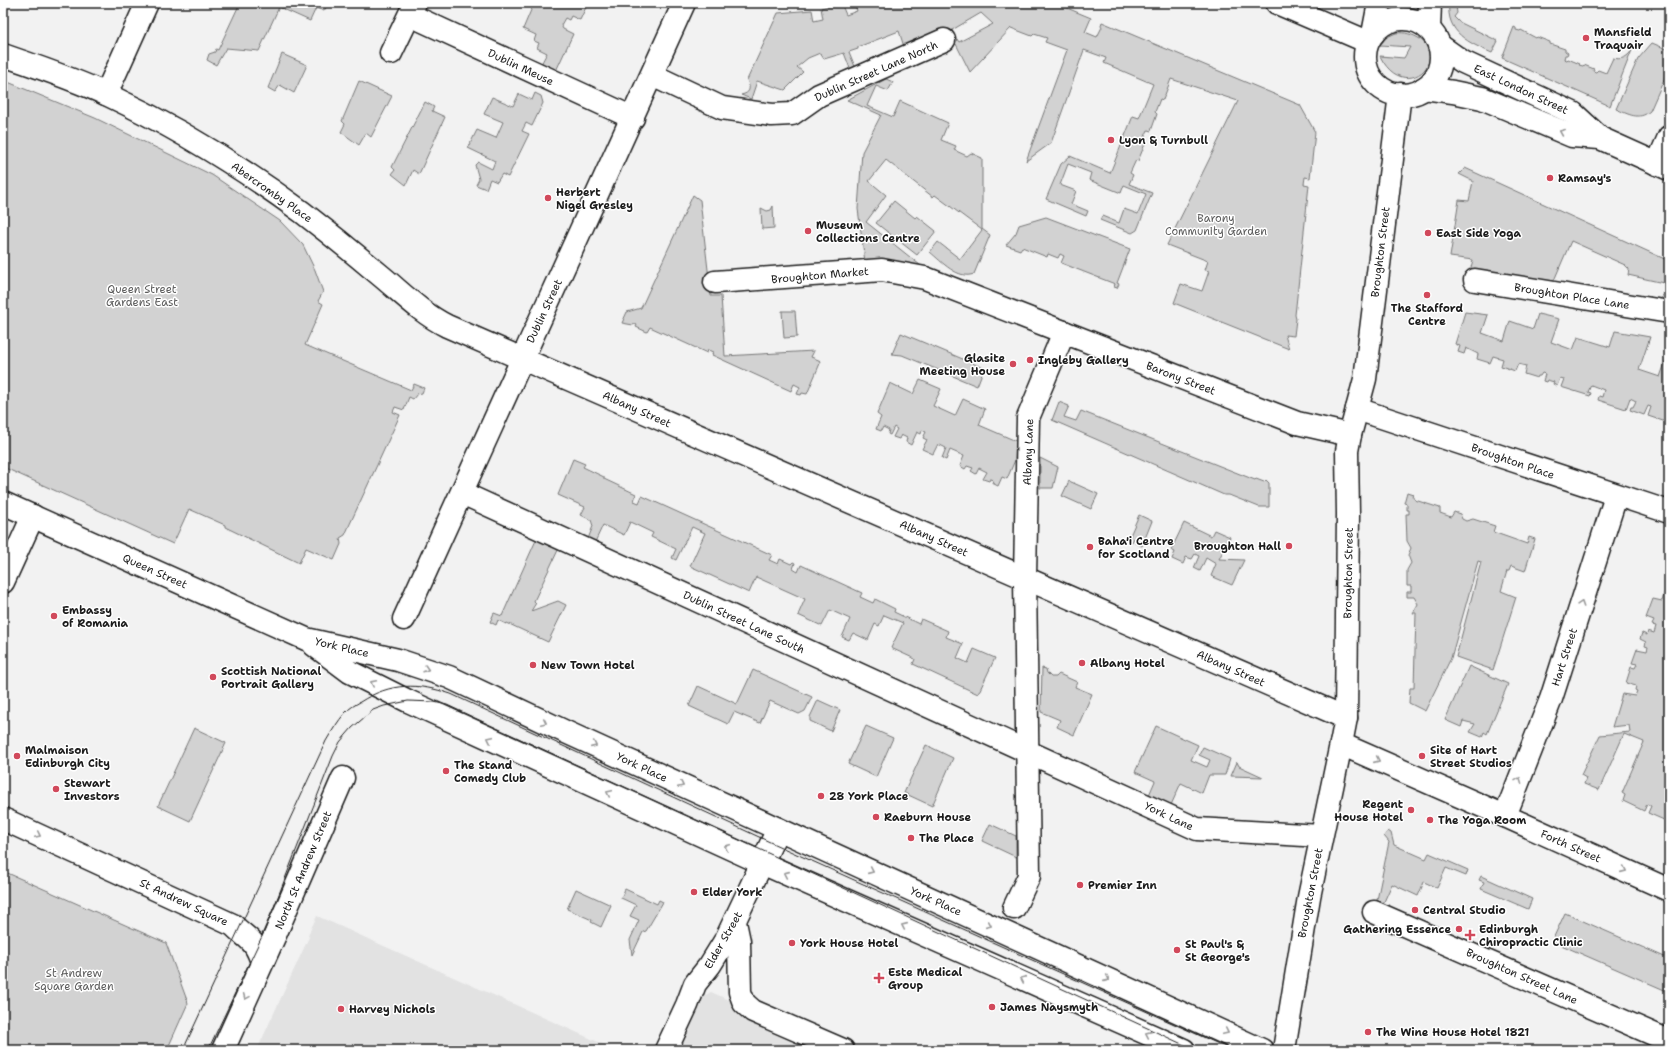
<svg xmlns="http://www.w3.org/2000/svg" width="1672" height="1053" viewBox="0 0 1672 1053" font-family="'Shantell Sans',sans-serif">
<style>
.built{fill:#e2e2e2}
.green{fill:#d2d2d2;stroke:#777}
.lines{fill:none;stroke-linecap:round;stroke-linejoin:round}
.street-casing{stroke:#1c1c1c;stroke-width:25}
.secondary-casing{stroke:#1c1c1c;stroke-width:25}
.street{stroke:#fff;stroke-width:22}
.secondary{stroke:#fff;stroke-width:22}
.tram{stroke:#1c1c1c;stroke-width:1}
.oneway{stroke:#999}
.poi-dot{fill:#d1495b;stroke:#fff;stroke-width:1.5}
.labels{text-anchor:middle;stroke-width:3;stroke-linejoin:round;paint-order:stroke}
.poi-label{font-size:11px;font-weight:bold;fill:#1c1c1c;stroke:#fff;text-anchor:start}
.street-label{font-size:11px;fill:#1c1c1c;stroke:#fff}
.park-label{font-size:11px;fill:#5c5c5c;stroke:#fff}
</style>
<rect width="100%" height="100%" fill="#f2f2f2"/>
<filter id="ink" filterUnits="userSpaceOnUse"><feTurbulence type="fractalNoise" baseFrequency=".025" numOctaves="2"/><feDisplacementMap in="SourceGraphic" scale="8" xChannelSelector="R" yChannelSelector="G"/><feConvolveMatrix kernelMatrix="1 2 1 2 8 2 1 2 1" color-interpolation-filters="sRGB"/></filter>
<g filter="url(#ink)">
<g class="built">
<polygon points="317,916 616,1050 257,1050 309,937 308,935"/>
<polygon points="711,992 842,1050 659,1050 687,1005"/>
</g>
<g class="green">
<polygon points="240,3 327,3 328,4 324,11 316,8 310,21 279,7 259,51 226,48 216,65 207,60 209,54 215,52 216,49 218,50"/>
<polygon points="534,3 588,3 580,20 571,16 569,20 565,18 561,25 563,29 573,34 555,73 540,66 547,53 537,48 539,43 534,41 536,35 523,29"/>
<path d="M839 3H841L846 15 857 11 854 3H862L863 6 869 3H1025L1029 4V3H1055L1091 18 1085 32 1097 37 1102 27 1101 25 1102 22 1300 105 1315 132 1310 178 1305 177 1304 184 1309 185 1295 315 1296 319 1294 336 1285 335 1289 349 1174 303 1181 284 1202 291 1209 271 1205 270 1208 261 1167 245 1238 101 1171 79 1163 100 1160 99 1155 112 1157 114 1151 131 1148 130 1142 143 1145 144 1138 161 1136 160 1130 173 1133 175 1129 184 1152 193 1137 230 1132 233 1100 220 1102 216 1119 223 1124 209 1138 214 1146 194 1124 185 1121 193 1089 180 1091 173 1068 164 1060 185 1076 191 1071 204 1088 211 1086 216 1046 199 1061 164 1070 156 1110 173 1133 116 1139 118 1153 84 1104 63 1106 58 1084 50 1051 143 1026 161 1067 50 1045 42 1047 38 1034 34 1032 36 1011 28 970 72 956 44 917 65 913 58 957 39 959 42 993 24 981 13 952 30V31L905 50 899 31 858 47V49L849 52 856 69 851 71 844 53 824 59 820 53 808 58 797 67 803 72 785 90 757 81 751 99 741 95C750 93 751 89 747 80L778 13 812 10 814 21 823 19 821 8Z"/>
<path d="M1449 3H1461L1456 6 1457 13 1454 17 1459 22 1498 41 1492 53C1469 43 1446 33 1449 3Z"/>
<path d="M1514 27 1516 28V30L1520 31 1521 30 1536 38 1537 37 1550 42V44L1565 49V51L1568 53 1567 55H1565L1564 59 1567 60 1568 59 1580 64 1579 65 1583 66 1584 65 1594 69 1593 71 1596 72 1598 70 1606 73 1613 58C1621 60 1627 58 1632 50L1610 106 1502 58Z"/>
<path d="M1396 33C1405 32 1412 34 1420 39 1450 62 1403 103 1380 56L1404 58 1410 47 1380 45 1387 37Z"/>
<path d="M1652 43 1669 50V68L1650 111C1639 121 1628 114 1616 109L1638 59Z"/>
<polygon points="282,54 307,65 294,93 280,85 275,92 268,88"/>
<path d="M886 79 893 82 888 91 876 86 867 106 893 117 900 101 948 123 941 140 956 146 954 150 967 156 971 153 982 158V229L990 235 974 274C958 280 942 262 930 252L938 242 960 259 982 230 935 195 933 197 886 160 869 181 886 195 866 222 925 269 865 262 858 209 862 152 881 115 847 100Z"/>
<polygon points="3,80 95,118 212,175 280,221 303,245 315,270 323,292 318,301 323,304 305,345 411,390 414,384 424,388 422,393 417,394 413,399 409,397 404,410 395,407 393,412 400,415 349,526 345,535 340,538 341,544 334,560 306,548 299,563 225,527 225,525 189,509 173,544 3,467"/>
<polygon points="359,81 392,96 371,137 366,133 359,145 341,132 345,124 342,121"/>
<polygon points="535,93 541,96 543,103 532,126 526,123 522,131 529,134 508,177 502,174 497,182 490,179 486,189 476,185 479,179 475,165 478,162 492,169 495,161 468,148 477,130 496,138 503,122 484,114 492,97 513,106 519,94 532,100"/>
<polygon points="425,102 434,107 432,111 445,117 419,174 413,170 406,185 392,174 395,170 392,167"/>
<polygon points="1465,168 1669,261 1669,304 1659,302 1668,284 1628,275 1629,269 1625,265 1571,241 1552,285 1470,271 1473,260 1450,257 1459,200 1469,201 1473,181 1459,174"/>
<polygon points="693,195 700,200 711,296 721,296 725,356 814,351 811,357 821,361 807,394 802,393 801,395 797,394 800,387 794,384 791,391 712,355 713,352 708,350 707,353 650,327 647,332 636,327 637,325 635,324 633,325 622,323 627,312 641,308"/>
<polygon points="894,201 915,218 917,216 936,231 917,255 876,223"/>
<polygon points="773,206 774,228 762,229 761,208 767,211 771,210"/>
<polygon points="1046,217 1130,249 1117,283 1119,284 1117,288 1114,287 1115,284 1061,263 1064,256 1060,254 1058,258 1048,254 1047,257 1022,247 1020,250 1006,245 1016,233 1019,225"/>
<polygon points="782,311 795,311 797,337 784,338"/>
<polygon points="1465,312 1488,315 1482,333 1504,341 1510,321 1533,329 1538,314 1559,319 1551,342 1573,350 1578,337 1610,347 1615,331 1650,337 1639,370 1660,377 1669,352 1669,423 1648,416 1651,407 1648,406 1644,415 1630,410 1631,407 1633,407 1636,401 1630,398 1626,409 1598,400 1599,396 1602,397 1604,390 1591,385 1588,392 1591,393 1590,396 1561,387 1564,379 1560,378 1557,386 1553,384 1554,382 1547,380 1546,382 1543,381 1545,374 1542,373 1540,376 1538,376 1537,378 1524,374 1526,366 1518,364 1515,371 1501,366 1503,359 1493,356 1490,363 1477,359 1478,354 1466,348 1464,354 1458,352 1460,346 1455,344"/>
<polygon points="901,333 984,368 977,386 902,355 892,354"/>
<polygon points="920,380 941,389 933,406 955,416 963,399 985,409 979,425 1016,441 1015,460 1007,479 1002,477 998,486 992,483 993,480 990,479 989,481 983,479 987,472 979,468 976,474 971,471 973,468 967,466 965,469 960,466 964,456 950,450 946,460 942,458 946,448 938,444 933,454 922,449 927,440 923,438 926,432 922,430 921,434 917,432 911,445 906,442 907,438 901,435 899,439 893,437 897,429 894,427 890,435 888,434 889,430 883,427 881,431 876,429 881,417 877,414 890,383 913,394"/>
<polygon points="1059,402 1069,406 1064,417 1076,421 1081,411 1255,480 1256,479 1264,482 1266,480 1269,483 1269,507 1259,507 1229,495 1224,495 1052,420"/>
<polygon points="1040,458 1058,467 1053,488 1040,488"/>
<polygon points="573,459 585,464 583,467 604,477 604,479 636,494 634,501 639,503 642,496 772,555 769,560 778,564 780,559 791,564 793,562 795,563 793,569 798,572 801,565 862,593 860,597 873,603 875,599 895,609 894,612 919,624 921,619 948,631 946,637 963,644 957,658 968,663 974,649 995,658 978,694 913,664 915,659 891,648 903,623 884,615 879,626 875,624 868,640 853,633 849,640 842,637 850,619 830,610 822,626 798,615 805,599 756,577 749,593 690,566 705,533 692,527 676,560 672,558 676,549 651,537 653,533 630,522 624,535 603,525 595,542 588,539 593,526 591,520 581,515 585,507 558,495"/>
<polygon points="1069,481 1098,494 1091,509 1062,496"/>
<polygon points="1407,492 1413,494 1412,496 1415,500 1440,508 1440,513 1451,517 1454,512 1460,514 1462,519 1466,521 1473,519 1495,526 1493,532 1527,544 1529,537 1535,539 1525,571 1511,566 1509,571 1507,571 1501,591 1516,597 1493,670 1456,657 1481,562 1478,561 1451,658 1425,711 1409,703 1410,688 1414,688 1416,613 1413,613 1418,604 1414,597 1407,597 1407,592 1411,592 1411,586 1407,586 1407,570 1411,563 1408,555 1411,548 1407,541 1406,514 1409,514 1409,510 1407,510 1407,504 1404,503"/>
<polygon points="1139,515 1152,521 1142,546 1135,543 1137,540 1134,538 1132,542 1128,540"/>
<polygon points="1184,523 1211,536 1214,530 1230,537 1219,559 1244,560 1232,585 1211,576 1216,564 1206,558 1200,571 1194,568 1199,556 1195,554 1192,559 1186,557 1183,564 1172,559 1175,552 1171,550"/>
<polygon points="537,538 559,548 534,601 536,603 531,611 558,601 566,605 548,642 507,623 506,624 498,620 496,625 490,622 494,613 502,616"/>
<polygon points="1665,591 1669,592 1669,814 1667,814 1664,820 1648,813 1651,806 1647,804 1644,811 1623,801 1625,795 1622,793 1644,742 1624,734 1599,790 1584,784 1586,778 1581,775 1600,735 1630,732 1629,725 1612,727 1622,694 1635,696 1637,691 1635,690 1636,686 1626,683 1631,667 1635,668 1637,664 1632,663 1637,649 1647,651 1648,647 1645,646 1646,642 1640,639 1642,633 1647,635 1648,631 1654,633 1656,626 1652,625 1654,621 1646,618 1653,599 1662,601"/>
<polygon points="1469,666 1508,684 1487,734 1484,732 1482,737 1470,732 1475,724 1463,721 1461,727 1445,720"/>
<polygon points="1042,668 1046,669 1047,673 1051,677 1056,677 1059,674 1077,682 1075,687 1092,694 1074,735 1057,727 1060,720 1041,712"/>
<polygon points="753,670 812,697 805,711 799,714 770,701 760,723 734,712 728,724 689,706 698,686 737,704"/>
<polygon points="818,700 840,710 831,731 810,721 810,717"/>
<polygon points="866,726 893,738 876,777 848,764"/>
<polygon points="1156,726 1198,745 1191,760 1207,767 1210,760 1199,755 1203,747 1230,759 1225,775 1209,775 1202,793 1181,783 1171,805 1149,795 1155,781 1135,772"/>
<polygon points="194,728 226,743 190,821 158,806"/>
<polygon points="926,745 953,758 932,806 904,793"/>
<polygon points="1237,762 1239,766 1263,777 1231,776"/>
<polygon points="990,824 1016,836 1016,857 982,841"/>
<polygon points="1388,831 1391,833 1394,845 1426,859 1429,853 1468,870 1466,876 1446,868 1437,888 1424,882 1418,896 1392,884 1383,904 1376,905 1389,842 1384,836"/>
<polygon points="3,871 166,943 188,1003 167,1050 3,1050"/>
<polygon points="1481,876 1532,899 1528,909 1481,889 1484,882 1479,880"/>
<polygon points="576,889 611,905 601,927 591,922 592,920 567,909"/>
<polygon points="625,889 657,904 659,900 663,902 646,931 643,932 632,955 630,940 639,920 630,916 636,905 621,898"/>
<polygon points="1565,913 1669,959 1669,992 1552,941"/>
</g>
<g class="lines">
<defs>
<g id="street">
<polyline points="1277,3 1368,42"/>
<polyline points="410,15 633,118"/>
<polyline points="1439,45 1463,62 1573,113 1600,138"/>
<polyline points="391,53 415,3"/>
<path d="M3 55C38 67 74 79 108 95 176 127 241 167 302 212 328 232 354 253 380 275 402 293 421 313 447 326L1346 718"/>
<polyline points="652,75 722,108 772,115 792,114 819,95 944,40"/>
<polyline points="1424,88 1453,92 1482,98 1572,136 1600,138 1669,169"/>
<polyline points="106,94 147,3"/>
<polyline points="1657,164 1669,137"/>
<polyline points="1475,280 1669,312"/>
<polyline points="715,282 882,270 925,278 1297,423 1350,435"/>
<polyline points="1357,409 1669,512"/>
<polyline points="462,493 1197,829 1321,836"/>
<polyline points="404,619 684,3"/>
<polyline points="1341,744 1505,816 1669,890"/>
<polyline points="1505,816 1551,699 1616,496"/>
<path d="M3 819 233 925C249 941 254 938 262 962"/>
<polyline points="1014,908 1029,876 1025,578 1028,418 1064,332"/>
<polyline points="1374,912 1669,1041"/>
<polyline points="735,922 739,941 740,992 744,1003 753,1011 843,1050"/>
<polyline points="223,1050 275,935 343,778"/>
<polyline points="666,1050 687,1005 695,984 710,965 726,939 762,863"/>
</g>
<g id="secondary">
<circle cx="1403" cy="57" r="38"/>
<polyline points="1429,29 1430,3"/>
<polyline points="1373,34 1379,3"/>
<polyline points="3,503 306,639 398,660 449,677 568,733 1262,1050"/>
<polyline points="3,582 33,516"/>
<polyline points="314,645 350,672 408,701 762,863 1184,1050"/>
<polyline points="762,863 778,829"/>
<polyline points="1284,1050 1309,897 1341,744 1346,718 1348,514 1347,451 1350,435 1365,379 1400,94"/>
</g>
</defs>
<use href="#street" class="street-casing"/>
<use href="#secondary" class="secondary-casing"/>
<use href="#street" class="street"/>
<use href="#secondary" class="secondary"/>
<g class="tram">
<path d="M183 1050 326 741C332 731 338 721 345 713 349 708 355 705 360 702 391 682 418 683 451 694L772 843 1232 1050"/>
<polyline points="208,1050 265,930 333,756 340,742 352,728 373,710 384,706 408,701 434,702 447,705 477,719 1195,1050"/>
</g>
</g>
<defs><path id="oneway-chevron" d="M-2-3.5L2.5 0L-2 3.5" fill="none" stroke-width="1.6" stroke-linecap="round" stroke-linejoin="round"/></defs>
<g class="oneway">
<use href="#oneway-chevron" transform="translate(1562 132) rotate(-157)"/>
<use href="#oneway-chevron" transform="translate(1581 604) rotate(-72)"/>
<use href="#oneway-chevron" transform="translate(426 669) rotate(17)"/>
<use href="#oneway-chevron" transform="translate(373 683) rotate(-153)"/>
<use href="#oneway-chevron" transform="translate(544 722) rotate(25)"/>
<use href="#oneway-chevron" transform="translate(490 739) rotate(-155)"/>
<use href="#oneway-chevron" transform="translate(594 745) rotate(24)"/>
<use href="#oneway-chevron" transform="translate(1377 760) rotate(24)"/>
<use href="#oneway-chevron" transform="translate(1519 780) rotate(-69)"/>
<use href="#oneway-chevron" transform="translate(681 785) rotate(25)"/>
<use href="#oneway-chevron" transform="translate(609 793) rotate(-155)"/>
<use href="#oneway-chevron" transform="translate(38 835) rotate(25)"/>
<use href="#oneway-chevron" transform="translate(727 847) rotate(-155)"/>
<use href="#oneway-chevron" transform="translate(1624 870) rotate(24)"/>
<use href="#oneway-chevron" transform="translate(871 871) rotate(24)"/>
<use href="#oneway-chevron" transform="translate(786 874) rotate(-156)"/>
<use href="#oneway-chevron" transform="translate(989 925) rotate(24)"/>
<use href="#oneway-chevron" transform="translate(904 926) rotate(-156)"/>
<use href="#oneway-chevron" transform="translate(1023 979) rotate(-156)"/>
<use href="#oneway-chevron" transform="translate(1107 979) rotate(24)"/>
<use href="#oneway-chevron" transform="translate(246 997) rotate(114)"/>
<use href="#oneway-chevron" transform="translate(1226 1032) rotate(25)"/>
<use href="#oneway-chevron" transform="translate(1148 1034) rotate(-156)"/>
</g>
</g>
<g class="poi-dot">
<circle cx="1586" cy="38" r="4"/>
<circle cx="1111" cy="140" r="4"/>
<circle cx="1550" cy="178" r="4"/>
<circle cx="548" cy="198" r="4"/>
<circle cx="808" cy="231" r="4"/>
<circle cx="1428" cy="233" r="4"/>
<circle cx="1427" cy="295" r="4"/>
<circle cx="1030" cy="360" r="4"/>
<circle cx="1013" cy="364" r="4"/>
<circle cx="1289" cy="546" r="4"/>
<circle cx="1090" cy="547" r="4"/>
<circle cx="54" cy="616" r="4"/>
<circle cx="1082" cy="663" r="4"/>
<circle cx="533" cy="665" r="4"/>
<circle cx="213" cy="677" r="4"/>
<circle cx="17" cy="756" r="4"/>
<circle cx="1422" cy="756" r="4"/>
<circle cx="446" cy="771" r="4"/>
<circle cx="56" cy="789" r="4"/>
<circle cx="821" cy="796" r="4"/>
<circle cx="1411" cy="810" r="4"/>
<circle cx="876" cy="817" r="4"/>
<circle cx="1430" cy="820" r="4"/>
<circle cx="911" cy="838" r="4"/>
<circle cx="1080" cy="885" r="4"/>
<circle cx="694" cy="892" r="4"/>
<circle cx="1415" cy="910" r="4"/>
<circle cx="1459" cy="929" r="4"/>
<path d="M1468 929h4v4h4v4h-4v4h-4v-4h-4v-4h4z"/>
<circle cx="792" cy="943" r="4"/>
<circle cx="1177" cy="950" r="4"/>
<path d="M877 972h4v4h4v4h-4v4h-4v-4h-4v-4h4z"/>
<circle cx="992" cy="1007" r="4"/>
<circle cx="341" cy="1009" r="4"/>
<circle cx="1368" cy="1032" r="4"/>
</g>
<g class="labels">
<g class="poi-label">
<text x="1594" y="36">Mansfield<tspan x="1594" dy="13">Traquair</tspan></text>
<text x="1119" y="144">Lyon &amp; Turnbull</text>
<text x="1558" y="182">Ramsay's</text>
<text x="556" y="196">Herbert<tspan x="556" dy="13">Nigel Gresley</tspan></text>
<text x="816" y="229">Museum<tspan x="816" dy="13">Collections Centre</tspan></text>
<text x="1436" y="237">East Side Yoga</text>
<text x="1427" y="312" text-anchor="middle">The Stafford<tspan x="1427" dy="13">Centre</tspan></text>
<text x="1005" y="362" text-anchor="end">Glasite<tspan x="1005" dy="13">Meeting House</tspan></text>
<text x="1038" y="364">Ingleby Gallery</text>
<text x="1098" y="545">Baha'i Centre<tspan x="1098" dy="13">for Scotland</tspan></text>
<text x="1281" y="550" text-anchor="end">Broughton Hall</text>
<text x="62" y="614">Embassy<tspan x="62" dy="13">of Romania</tspan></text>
<text x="1090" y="667">Albany Hotel</text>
<text x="541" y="669">New Town Hotel</text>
<text x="221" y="675">Scottish National<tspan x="221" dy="13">Portrait Gallery</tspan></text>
<text x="25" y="754">Malmaison<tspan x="25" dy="13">Edinburgh City</tspan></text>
<text x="1430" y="754">Site of Hart<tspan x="1430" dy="13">Street Studios</tspan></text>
<text x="454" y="769">The Stand<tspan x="454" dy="13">Comedy Club</tspan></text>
<text x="64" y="787">Stewart<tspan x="64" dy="13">Investors</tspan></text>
<text x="829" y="800">28 York Place</text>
<text x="1403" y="808" text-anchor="end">Regent<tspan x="1403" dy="13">House Hotel</tspan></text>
<text x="884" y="821">Raeburn House</text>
<text x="1438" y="824">The Yoga Room</text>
<text x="919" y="842">The Place</text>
<text x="1088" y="889">Premier Inn</text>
<text x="702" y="896">Elder York</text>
<text x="1423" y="914">Central Studio</text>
<text x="1451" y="933" text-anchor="end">Gathering Essence</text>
<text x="1479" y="933">Edinburgh<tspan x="1479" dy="13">Chiropractic Clinic</tspan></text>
<text x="800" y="947">York House Hotel</text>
<text x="1185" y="948">St Paul's &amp;<tspan x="1185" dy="13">St George's</tspan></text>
<text x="888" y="976">Este Medical<tspan x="888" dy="13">Group</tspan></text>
<text x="1000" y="1011">James Naysmyth</text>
<text x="349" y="1013">Harvey Nichols</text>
<text x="1376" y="1036">The Wine House Hotel 1821</text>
</g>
<g class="street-label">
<text transform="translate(521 67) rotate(25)" y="4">Dublin Meuse</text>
<text transform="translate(876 71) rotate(-24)" y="4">Dublin Street Lane North</text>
<text transform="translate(1521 89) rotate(25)" y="4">East London Street</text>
<text transform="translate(272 192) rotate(35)" y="4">Abercromby Place</text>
<text transform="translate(1380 252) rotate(-83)" y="4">Broughton Street</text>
<text transform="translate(820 275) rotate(-5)" y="4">Broughton Market</text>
<text transform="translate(1572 296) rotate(9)" y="4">Broughton Place Lane</text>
<text transform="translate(544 311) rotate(-65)" y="4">Dublin Street</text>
<text transform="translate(1181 378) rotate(21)" y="4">Barony Street</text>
<text transform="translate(637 409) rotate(24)" y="4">Albany Street</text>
<text transform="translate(1028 452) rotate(-88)" y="4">Albany Lane</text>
<text transform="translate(1513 461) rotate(19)" y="4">Broughton Place</text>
<text transform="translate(934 538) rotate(24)" y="4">Albany Street</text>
<text transform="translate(155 571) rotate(24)" y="4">Queen Street</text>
<text transform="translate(1348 573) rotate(-89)" y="4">Broughton Street</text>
<text transform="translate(744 622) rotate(25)" y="4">Dublin Street Lane South</text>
<text transform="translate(342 647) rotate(13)" y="4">York Place</text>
<text transform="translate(1564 657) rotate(-72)" y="4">Hart Street</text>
<text transform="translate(1231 668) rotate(24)" y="4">Albany Street</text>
<text transform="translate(642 767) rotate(25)" y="4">York Place</text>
<text transform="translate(1169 816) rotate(25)" y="4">York Lane</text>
<text transform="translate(1571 846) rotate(24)" y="4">Forth Street</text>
<text transform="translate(303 870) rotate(-67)" y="4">North St Andrew Street</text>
<text transform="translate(1310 893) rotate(-79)" y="4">Broughton Street</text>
<text transform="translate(936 901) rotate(24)" y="4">York Place</text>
<text transform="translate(184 902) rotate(25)" y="4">St Andrew Square</text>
<text transform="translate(723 940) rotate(-60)" y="4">Elder Street</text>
<text transform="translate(1522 976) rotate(24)" y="4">Broughton Street Lane</text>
</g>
<g class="park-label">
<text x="1216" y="222">Barony<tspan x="1216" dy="13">Community Garden</tspan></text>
<text x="142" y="293">Queen Street<tspan x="142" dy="13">Gardens East</tspan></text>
<text x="74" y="977">St Andrew<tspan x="74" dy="13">Square Garden</tspan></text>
</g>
</g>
<rect width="1672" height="1053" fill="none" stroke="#fff" stroke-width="16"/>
<rect x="8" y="8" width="1656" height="1037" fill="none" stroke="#1c1c1c" stroke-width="1.5" filter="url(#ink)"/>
</svg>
